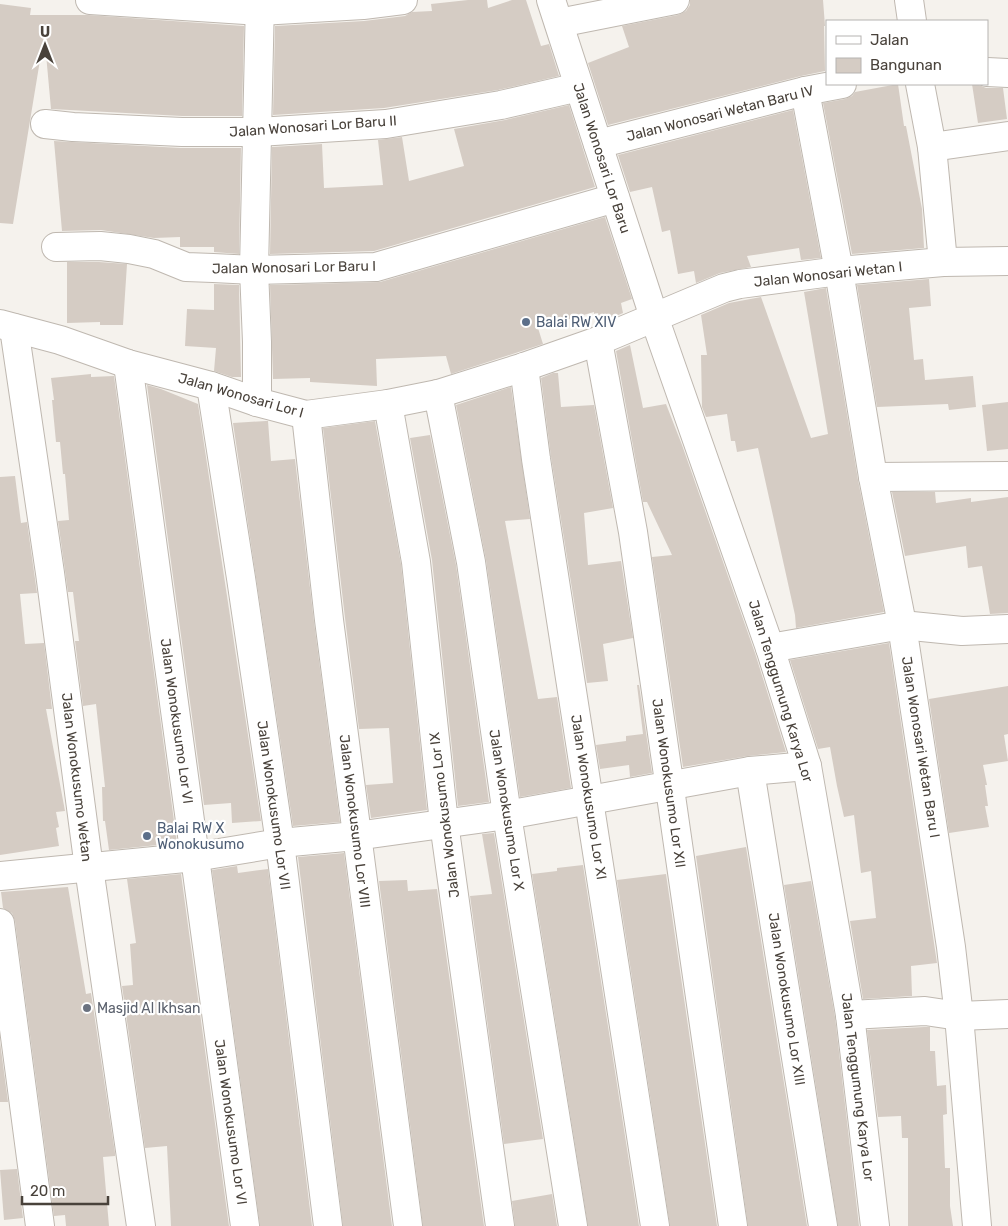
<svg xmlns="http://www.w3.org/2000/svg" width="1008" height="1226" viewBox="0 0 1008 1226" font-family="Rubik,sans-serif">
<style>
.building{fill:#d5ccc4}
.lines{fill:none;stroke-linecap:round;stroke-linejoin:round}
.minor-casing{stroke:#bfb8b0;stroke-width:30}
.minor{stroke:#fff;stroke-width:28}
.service-dot{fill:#5c6f8a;stroke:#fff;stroke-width:2}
.worship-dot{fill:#6b7280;stroke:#fff;stroke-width:2}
.labels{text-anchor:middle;stroke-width:4.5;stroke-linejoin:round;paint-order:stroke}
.street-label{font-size:14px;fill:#49423b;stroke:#fff}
.service-label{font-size:14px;fill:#4e5e75;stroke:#fff;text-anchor:start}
.worship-label{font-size:14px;fill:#5b616d;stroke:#fff;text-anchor:start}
</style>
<rect width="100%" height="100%" fill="#f5f2ed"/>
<g class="building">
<polygon points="468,0 487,0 488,8 512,0 526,0 541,46 549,44 559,76 498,90 384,108 273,115 275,26 364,21 405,16 412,12 432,11 431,4"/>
<polygon points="690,0 823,0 825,26 824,26 825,71 801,76 608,125 588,63 629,47 622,26 678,15 686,11 690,5"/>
<polygon points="0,4 31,8 30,15 88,15 244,26 242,116 182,116 51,109 46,54 41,54 13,224 0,223"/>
<polygon points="898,84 904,126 906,126 922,209 924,248 852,254 823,103 845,99 852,96 855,92"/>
<polygon points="972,84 977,84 986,88 1003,88 1007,119 978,123"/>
<polygon points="569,105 595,187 374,251 270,254 272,147 322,144 324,188 383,185 378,140 402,137 409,181 464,166 454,129 505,120"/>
<polygon points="793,110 821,258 801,260 799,248 747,256 751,267 720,273 696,283 694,271 678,274 670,230 662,232 652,187 630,192 618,155"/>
<polygon points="54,141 181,148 241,148 239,254 214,252 214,247 180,247 180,237 154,238 101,230 62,231"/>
<polygon points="605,217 632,299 621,303 623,313 600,323 598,313 594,314 594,312 538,328 543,344 451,374 446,356 376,359 377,386 310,382 310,378 273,379 270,285 380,282"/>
<polygon points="67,262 99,262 127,264 123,325 100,325 100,322 67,323"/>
<polygon points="929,279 931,306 909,308 914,360 923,359 925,380 973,376 976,407 949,410 948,404 877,407 857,285"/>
<polygon points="214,284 239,285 241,377 232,377 214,371 216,348 185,346 187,309 214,310"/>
<polygon points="826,288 858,480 884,612 796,628 795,615 758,448 737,452 735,441 731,441 727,414 706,417 702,407 701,355 707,355 701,315 729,303 761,297 811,438 828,434 804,292"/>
<polygon points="630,345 643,408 666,404 682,445 755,653 786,752 748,756 683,767 652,557 672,555 647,502 643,502 616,351"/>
<polygon points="553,373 558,373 561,407 594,405 613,508 584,513 588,565 621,561 633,638 603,644 608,681 587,683 551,457 541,378"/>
<polygon points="91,374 91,377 114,376 177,843 109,850 105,821 103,821 102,787 105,787 96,704 83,706 75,641 79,641 73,592 68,592 58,521 69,520 65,474 63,474 60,442 56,442 52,400 54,400 51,378"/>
<polygon points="147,385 161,389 198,404 261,821 232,823 231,803 204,805"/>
<polygon points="511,387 530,519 505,521 538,699 557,697 571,788 520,797 486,560 456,405"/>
<polygon points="1008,402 1008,449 987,451 982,405"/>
<polygon points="266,421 268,421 271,461 295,459 314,622 340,822 293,826 233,423"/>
<polygon points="375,421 401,564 427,810 371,818 366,785 393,783 389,728 359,729 345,618 323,428"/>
<polygon points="430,435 456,565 489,802 458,806 432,560 410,438"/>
<polygon points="15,476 21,523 27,522 37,593 20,594 25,644 44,643 52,709 46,709 65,811 56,812 59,827 56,828 59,846 0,855 0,477"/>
<polygon points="892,492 935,492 936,503 971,498 971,502 1008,497 1008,613 990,614 982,566 968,568 966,546 905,556"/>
<polygon points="889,643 937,963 911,966 912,996 863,999 850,921 876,918 871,871 861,873 854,815 844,817 837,786 830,747 818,749 790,660"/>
<polygon points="637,685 639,685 652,773 630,777 629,765 600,769 596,745 626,741 626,736 643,734"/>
<polygon points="1008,686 1008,734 1004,735 1008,761 983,765 987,785 985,785 988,806 985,806 989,827 949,833 929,699"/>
<polygon points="494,833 543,1139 504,1144 470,896 492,894 482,834"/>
<polygon points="746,847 807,1226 748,1226 696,856"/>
<polygon points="344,853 392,1226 343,1226 298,857"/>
<polygon points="583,865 639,1226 588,1226 532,874 557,871 557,868"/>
<polygon points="237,866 238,873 268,869 312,1226 260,1226 212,870"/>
<polygon points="181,874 229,1226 171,1226 167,1146 145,1148 122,986 133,985 130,944 136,943 127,879"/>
<polygon points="666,874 717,1226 670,1226 617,880"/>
<polygon points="407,880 408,891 437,889 484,1226 423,1226 379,881"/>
<polygon points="811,881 835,1017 859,1226 838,1226 784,885"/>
<polygon points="68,887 86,994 91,993 115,1153 115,1156 103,1157 109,1226 66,1226 65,1215 54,1216 15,921 12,913 3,908 1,892"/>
<polygon points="924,1027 930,1027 930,1051 935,1051 937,1086 946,1085 947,1114 943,1115 945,1168 950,1168 950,1206 953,1226 908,1226 908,1138 902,1138 901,1116 878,1117 867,1030"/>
<polygon points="0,1042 8,1102 0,1102"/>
<polygon points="17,1169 23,1218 4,1220 0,1170"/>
<polygon points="552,1194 557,1226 515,1226 512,1201"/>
</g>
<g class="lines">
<defs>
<g id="minor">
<polyline points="90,0 260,11 363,5 403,0"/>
<polyline points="551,0 654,317 770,648 807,766 850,1015 875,1226"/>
<polyline points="909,0 912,21"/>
<polyline points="559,23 675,0"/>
<polyline points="987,72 1008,73"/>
<polyline points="920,84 932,147 943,262"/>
<polyline points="805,91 839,271 873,477 901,619 951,947 959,1016 977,1226"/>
<polyline points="45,124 73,127 182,132 258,132 386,124 501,105 579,87"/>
<polyline points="598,144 805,91 842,84"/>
<polyline points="932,147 1008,136"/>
<polyline points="56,247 100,246 129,249 154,254 186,267 213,268 254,270 376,267 615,198"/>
<polyline points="0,324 60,340 128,364 211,386 257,402 306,415 388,404 438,394 524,367 598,341 724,288 740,284 839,271 943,262 1008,261"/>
<polyline points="14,328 50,573 89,868 141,1226"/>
<polyline points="598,341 633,532 733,1226"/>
<polyline points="128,364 245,1226"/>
<polyline points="524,367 536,459 655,1226"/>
<polyline points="211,386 241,578 280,843 328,1226"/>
<polyline points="438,394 471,562 507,815 573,1226"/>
<polyline points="257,402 257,342 254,270 260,0"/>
<polyline points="388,404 416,562 444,823 500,1226"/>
<polyline points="306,415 329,620 408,1226"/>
<polyline points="873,477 1008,476"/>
<polyline points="770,648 902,625 962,631 1008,629"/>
<polyline points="750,771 823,1226"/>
<polyline points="0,876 195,857 280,843 356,836 507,815 750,771 807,766"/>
<polyline points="0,923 40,1226"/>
<polyline points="850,1015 925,1011 959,1016 1008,1014"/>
</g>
</defs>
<use href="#minor" class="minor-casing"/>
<use href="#minor" class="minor"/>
</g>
<g class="service-dot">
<circle cx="526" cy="322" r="5"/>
<circle cx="147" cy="836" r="5"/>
</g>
<circle class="worship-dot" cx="87" cy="1008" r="5"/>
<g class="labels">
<g class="street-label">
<text transform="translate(720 113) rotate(-14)" y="5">Jalan Wonosari Wetan Baru IV</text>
<text transform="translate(313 126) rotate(-4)" y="5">Jalan Wonosari Lor Baru II</text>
<text transform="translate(602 158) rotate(72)" y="5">Jalan Wonosari Lor Baru</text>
<text transform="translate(294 267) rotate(-1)" y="5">Jalan Wonosari Lor Baru I</text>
<text transform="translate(828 274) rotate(-6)" y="5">Jalan Wonosari Wetan I</text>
<text transform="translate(241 395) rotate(16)" y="5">Jalan Wonosari Lor I</text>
<text transform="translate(781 691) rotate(73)" y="5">Jalan Tenggumung Karya Lor</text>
<text transform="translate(177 721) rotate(82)" y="5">Jalan Wonokusumo Lor VI</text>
<text transform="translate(921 747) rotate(81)" y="5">Jalan Wonosari Wetan Baru I</text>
<text transform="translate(77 777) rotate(83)" y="5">Jalan Wonokusumo Wetan</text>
<text transform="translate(669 783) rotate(82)" y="5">Jalan Wonokusumo Lor XII</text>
<text transform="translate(589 797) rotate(81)" y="5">Jalan Wonokusumo Lor XI</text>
<text transform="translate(274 805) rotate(82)" y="5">Jalan Wonokusumo Lor VII</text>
<text transform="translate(507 810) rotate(81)" y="5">Jalan Wonokusumo Lor X</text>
<text transform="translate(444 815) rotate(-97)" y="5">Jalan Wonokusumo Lor IX</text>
<text transform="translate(355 821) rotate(83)" y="5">Jalan Wonokusumo Lor VIII</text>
<text transform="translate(787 999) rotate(81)" y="5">Jalan Wonokusumo Lor XIII</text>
<text transform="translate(858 1087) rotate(83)" y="5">Jalan Tenggumung Karya Lor</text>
<text transform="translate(231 1122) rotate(82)" y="5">Jalan Wonokusumo Lor VI</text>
</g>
<g class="service-label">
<text x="536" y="327">Balai RW XIV</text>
<text x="157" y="833">Balai RW X<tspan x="157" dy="16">Wonokusumo</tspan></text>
</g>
<g class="worship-label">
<text x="97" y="1013">Masjid Al Ikhsan</text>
</g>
</g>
<rect x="826" y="20" width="162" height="65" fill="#ffffff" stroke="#b6b3b1"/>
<rect x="836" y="36" width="25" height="8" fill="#ffffff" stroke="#b6b3b1"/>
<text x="870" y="45" font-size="15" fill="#49423b">Jalan</text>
<rect x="836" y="58" width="25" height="15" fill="#d5ccc4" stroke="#b6b3b1"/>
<text x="870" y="70" font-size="15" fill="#49423b">Bangunan</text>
<g transform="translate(45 45)" stroke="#ffffff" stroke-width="4" paint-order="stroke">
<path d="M0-4L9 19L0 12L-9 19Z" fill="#49423b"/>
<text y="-8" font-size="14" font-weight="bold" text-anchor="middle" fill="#49423b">U</text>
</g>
<path d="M22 1196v8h86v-8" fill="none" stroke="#49423b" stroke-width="2.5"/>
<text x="30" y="1196" font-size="15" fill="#49423b" stroke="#ffffff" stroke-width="4" paint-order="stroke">20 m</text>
</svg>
